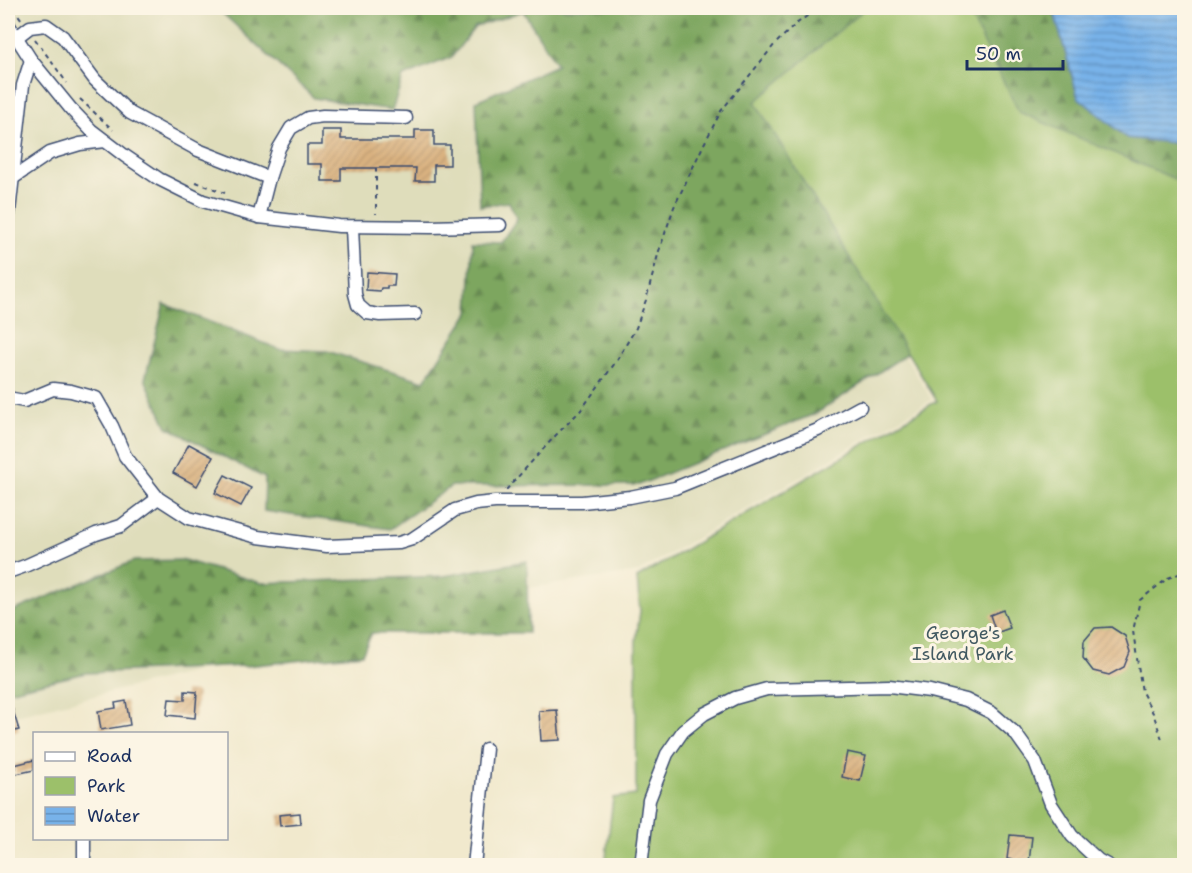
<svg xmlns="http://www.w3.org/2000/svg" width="1192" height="873" viewBox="0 0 1192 873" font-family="'Shantell Sans',sans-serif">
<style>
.built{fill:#dfddbb}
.forest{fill:url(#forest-firs);stroke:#4c6a5e;stroke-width:1.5}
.green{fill:#9cc06a;stroke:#5c7864;stroke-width:1.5}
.water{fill:url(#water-rules);stroke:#4a70a4;stroke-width:1.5}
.building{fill:url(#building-hatch)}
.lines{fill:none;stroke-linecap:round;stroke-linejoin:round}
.minor-casing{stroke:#3b4b6f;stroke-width:15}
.path{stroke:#3b4b6f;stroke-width:2;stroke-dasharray:4.5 4.5;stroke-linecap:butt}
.minor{stroke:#fff;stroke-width:12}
.labels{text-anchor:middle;stroke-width:6;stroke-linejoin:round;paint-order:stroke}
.park-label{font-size:18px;fill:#425a62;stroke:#fcf5e5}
</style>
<defs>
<pattern id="forest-firs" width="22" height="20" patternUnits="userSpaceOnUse" patternTransform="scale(1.5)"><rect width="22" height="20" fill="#7da65e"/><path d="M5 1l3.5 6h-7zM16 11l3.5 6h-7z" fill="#668851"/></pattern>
<pattern id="water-rules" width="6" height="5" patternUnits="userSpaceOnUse" patternTransform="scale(1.5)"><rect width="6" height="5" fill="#78b2e9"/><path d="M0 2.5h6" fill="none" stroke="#6291c0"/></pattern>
<pattern id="building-hatch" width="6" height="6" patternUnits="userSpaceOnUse" patternTransform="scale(1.5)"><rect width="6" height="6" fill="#dab280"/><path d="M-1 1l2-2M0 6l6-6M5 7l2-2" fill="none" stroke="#ba9971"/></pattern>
</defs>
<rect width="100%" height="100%" fill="#fcf5e5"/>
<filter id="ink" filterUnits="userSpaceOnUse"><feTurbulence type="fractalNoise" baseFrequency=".0167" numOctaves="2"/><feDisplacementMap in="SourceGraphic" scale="12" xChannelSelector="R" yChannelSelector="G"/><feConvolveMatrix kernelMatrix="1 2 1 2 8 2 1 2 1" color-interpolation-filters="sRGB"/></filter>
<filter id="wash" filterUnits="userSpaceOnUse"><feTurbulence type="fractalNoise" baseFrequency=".008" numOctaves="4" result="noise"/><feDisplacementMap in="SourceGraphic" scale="24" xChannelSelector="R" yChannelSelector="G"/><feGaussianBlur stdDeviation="1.35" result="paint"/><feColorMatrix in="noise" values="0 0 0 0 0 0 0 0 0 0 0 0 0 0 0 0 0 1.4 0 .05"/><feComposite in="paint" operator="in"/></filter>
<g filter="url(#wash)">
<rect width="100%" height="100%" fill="#f1e9cd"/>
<polygon class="built" points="8,8 860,8 749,100 932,400 639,572 528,588 485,609 246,659 8,717"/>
<g class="forest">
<polygon points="217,8 1053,8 1078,97 1127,138 1184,144 1184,657 637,578 937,401 908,353 817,413 639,485 452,486 390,529 264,511 265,478 167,427 145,379 164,304 279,349 327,351 424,381 469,313 473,241 501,242 517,219 509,202 480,206 476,101 557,65 523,11 475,27 452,57 403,77 392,110 314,98"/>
<polygon points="184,560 261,583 444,576 527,561 528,633 372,633 362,654 246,666 86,673 8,691 8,613 134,561"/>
</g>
<polygon class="green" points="866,8 966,8 1019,112 1184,183 1184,865 605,866 613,798 636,795 636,641 640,611 637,578 937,401 755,102"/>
<polygon class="water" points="1053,8 1184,8 1184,144 1127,138 1078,97"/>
<g id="blocks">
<g class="building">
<polygon points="322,130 341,130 341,139 415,139 415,130 434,130 434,145 450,145 450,165 434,165 434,181 415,181 416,168 341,168 341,181 322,181 322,164 307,164 307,145 322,145"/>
<polygon points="367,272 395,274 394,286 387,286 387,288 381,288 380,291 366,290"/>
<polygon points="189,444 213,457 197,486 173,473"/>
<polygon points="225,475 251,488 241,506 215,493"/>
<polygon points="1003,610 1010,628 996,633 990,615"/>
<polygon points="1111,627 1125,636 1130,652 1124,667 1109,675 1093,671 1083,658 1084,641 1095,628"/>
<polygon points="185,691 197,692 195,718 167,715 169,699 185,700"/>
<polygon points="8,701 10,701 19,730 8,733"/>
<polygon points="126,701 130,725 101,730 98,711 116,708 115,703"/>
<polygon points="557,710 560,740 541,741 539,711"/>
<polygon points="847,752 866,756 860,781 842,777"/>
<polygon points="34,760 34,770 16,774 14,765"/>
<polygon points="300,813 301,824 280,826 279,815"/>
<polygon points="1010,835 1032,837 1029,862 1007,859"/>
</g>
</g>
</g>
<g filter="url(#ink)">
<use href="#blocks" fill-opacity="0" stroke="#3b4b6f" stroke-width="1.5"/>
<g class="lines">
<defs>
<g id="minor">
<polyline points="8,24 31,60 71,109 91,130 125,156 159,179 203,201 259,217 339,226 431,227 500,225"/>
<polyline points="17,37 30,27 46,25 63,37 95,80 130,113 198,150 269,178 259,217"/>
<polyline points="13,178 50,153 80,144 105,141"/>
<polyline points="269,178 279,148 291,128 308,118 323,116 406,118"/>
<polyline points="8,221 23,85 31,60"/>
<polyline points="352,227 355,294 358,305 367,313 380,315 415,314"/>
<polyline points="8,398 24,401 53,389 71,391 96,398 112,426 125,456 158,498 189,518 258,537 327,546 399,543 412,539 455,510 476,504 495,502 582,502 630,497 675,488 818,430 860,407"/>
<polyline points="8,572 25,566 96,534 121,526 158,498"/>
<polyline points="84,838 84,866"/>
<polyline points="474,866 486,749"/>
<polyline points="641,866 649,800 667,754 683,731 704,714 735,698 767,689 889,686 930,691 966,700 992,713 1015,733 1035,761 1051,804 1072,836 1098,860 1109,866"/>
</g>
</defs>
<use href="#minor" class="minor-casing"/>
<g class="path">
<polyline points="13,8 22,20"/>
<polyline points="35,39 67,83"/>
<polyline points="8,54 11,73 8,99"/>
<polyline points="80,99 113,130"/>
<polyline points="376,168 376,214"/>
<polyline points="196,182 225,193"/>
<polyline points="506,490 556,435 581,410 615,363 636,328 646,300 659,251 674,207 704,144 721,111 775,44 796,24 818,8"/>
<polyline points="1162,739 1153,713 1142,692 1133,631 1140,600 1168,578 1184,572"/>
</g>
<use href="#minor" class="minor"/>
</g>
</g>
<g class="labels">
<g class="park-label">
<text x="963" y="639">George's<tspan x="963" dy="21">Island Park</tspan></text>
</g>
</g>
<rect width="1192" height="873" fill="none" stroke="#fcf5e5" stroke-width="30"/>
<rect x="33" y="732" width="195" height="108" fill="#fcf5e5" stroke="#a2a6af" stroke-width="1.5"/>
<rect x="45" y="752" width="30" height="9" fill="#ffffff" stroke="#a2a6af" stroke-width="1.5"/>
<text x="87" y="762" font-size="18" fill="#1b2f5e">Road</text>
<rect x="45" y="777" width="30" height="18" fill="#9cc06a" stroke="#a2a6af" stroke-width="1.5"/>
<text x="87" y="792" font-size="18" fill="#1b2f5e">Park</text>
<rect x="45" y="807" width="30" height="18" fill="url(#water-rules)" stroke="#a2a6af" stroke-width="1.5"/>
<text x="87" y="822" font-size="18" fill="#1b2f5e">Water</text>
<path d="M967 60v9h96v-9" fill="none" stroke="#1b2f5e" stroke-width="3"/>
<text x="976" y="60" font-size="18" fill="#1b2f5e" stroke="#fcf5e5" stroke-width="4.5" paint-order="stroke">50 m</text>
</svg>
